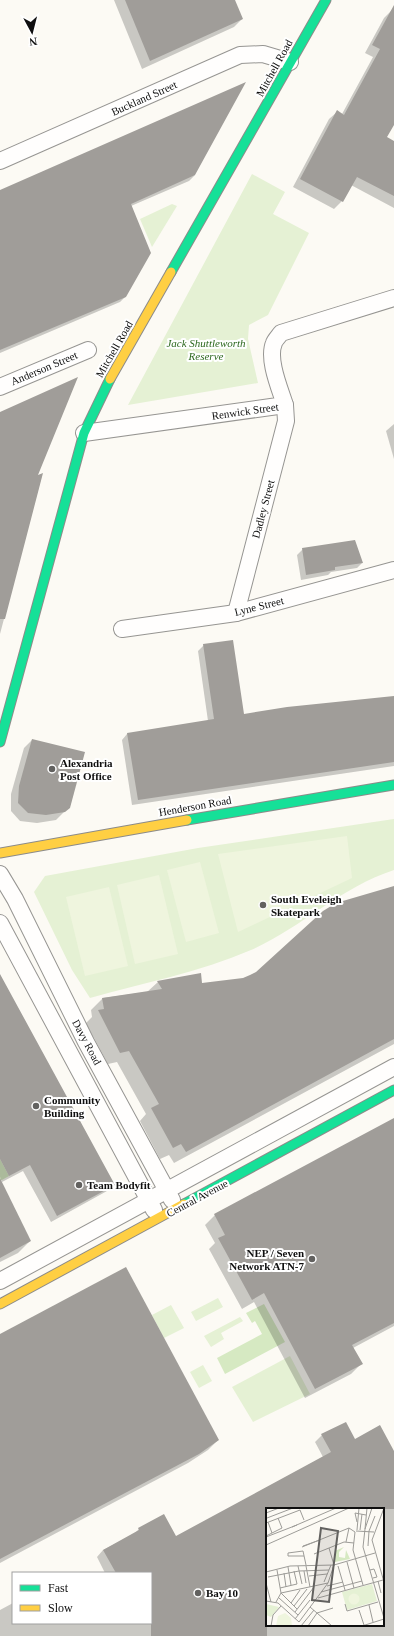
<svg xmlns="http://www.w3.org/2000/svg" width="394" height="1636" viewBox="0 0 394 1636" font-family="'Times New Roman',serif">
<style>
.green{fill:#e5f1d4}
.forest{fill:#d6e9c2}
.pitch{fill:#eff5de}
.shadow{fill:#0003;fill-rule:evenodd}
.building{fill:#a09d99}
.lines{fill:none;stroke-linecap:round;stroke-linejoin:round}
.street-casing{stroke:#969592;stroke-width:18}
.fast-casing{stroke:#8c8b89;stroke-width:11}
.slow-casing{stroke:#8c8b89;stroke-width:11}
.street{stroke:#fffefd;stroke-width:16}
.fast{stroke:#16e098;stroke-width:9}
.slow{stroke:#ffcf43;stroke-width:9}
.poi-dot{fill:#62615f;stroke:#fff;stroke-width:1.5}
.labels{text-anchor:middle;stroke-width:4;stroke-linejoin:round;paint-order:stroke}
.street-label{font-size:11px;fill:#0f0f0f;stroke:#fff}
.park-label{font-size:11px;font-style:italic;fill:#2c681e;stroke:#fff}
.poi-label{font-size:11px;font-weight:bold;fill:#0f0f0f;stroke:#fff;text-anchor:start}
.inset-road{fill:none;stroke:#9d9c98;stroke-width:1}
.view{fill:#62615f;fill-opacity:0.15;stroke:#62615f;stroke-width:2}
.inset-edge{fill:none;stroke:#0f0f0f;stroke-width:2}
</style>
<rect width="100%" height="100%" fill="#fcfaf4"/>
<g class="green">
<polygon points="252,174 285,192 273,214 309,233 268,315 249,325 248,339 258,383 128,405"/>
<polygon points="172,204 177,206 152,247 140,219"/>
<path d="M394 819V870C341 887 301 928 251 950 200 972 143 983 90 998L72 970 34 892 45 876 198 848Z"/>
<polygon points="218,1298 223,1307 196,1321 191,1312"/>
<polygon points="171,1305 184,1328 164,1338 152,1315"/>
<polygon points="240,1317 243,1321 221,1333 224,1339 211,1347 204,1336"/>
<polygon points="290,1356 310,1394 253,1422 232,1387"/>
<polygon points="203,1365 212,1381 199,1388 190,1372"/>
</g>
<g class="forest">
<polygon points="0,1159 9,1176 0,1181"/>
<polygon points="264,1304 285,1342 225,1374 217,1358 262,1334 255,1321 252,1323 246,1313"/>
</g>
<g class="pitch">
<polygon points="347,836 352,878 238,932 218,854"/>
<polygon points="200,862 219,933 186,942 167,870"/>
<polygon points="159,875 178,954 135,964 117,885"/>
<polygon points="109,887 128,966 85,976 66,897"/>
</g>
<g class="shadow">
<polygon points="114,0 233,0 242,19 234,27 142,69"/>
<polygon points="392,10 394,12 394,123 386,138 394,142 394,208 351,185 342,201 334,209 293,187 329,119 337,112 342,114 373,57 365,53 384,18"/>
<polygon points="195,175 189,181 131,206 126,296 120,302 0,353 0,191"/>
<polygon points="0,413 36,477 42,475 0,634"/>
<polygon points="394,424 394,459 386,431"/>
<polygon points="303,549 362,563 357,568 331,572 328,575 301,580 297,555"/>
<polygon points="204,645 244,715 394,697 394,766 132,805 122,740 127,734 208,721 198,651"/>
<polygon points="32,740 69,807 56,820 37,823 20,821 11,811 11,794 24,748"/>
<polygon points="394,887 394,1044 174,1163 169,1155 160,1159 140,1121 146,1114 117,1062 108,1064 86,1023 92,1017 91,1010 103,998 147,992 158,982 202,984 244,979 257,973 336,904"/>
<polygon points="0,992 114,1185 107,1191 51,1222 23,1171 2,1182 0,1177"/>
<polygon points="394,1119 394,1326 353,1348 361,1364 351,1374 305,1398 254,1302 242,1309 209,1249 215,1243 205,1225 215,1215"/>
<polygon points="0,1182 30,1241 18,1253 0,1262"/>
<polygon points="0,1335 218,1440 208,1450 188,1463 0,1563"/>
<path d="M322 1435 354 1440 394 1453V1636H0V1610L13 1603V1623H151V1573H105L97 1557 103 1550 133 1535 139 1529 176 1537 323 1457 315 1442ZM267 1509H383V1625H267Z"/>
</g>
<g class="building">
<polygon points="125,0 235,0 243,19 150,61"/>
<polygon points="394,5 394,125 387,137 394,141 394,196 357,177 343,202 300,179 337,110 344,115 380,49 372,45"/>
<polygon points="246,82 195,175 131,204 151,253 126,297 0,350 0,190"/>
<polygon points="78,377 38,475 43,473 5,619 0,619 0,412"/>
<polygon points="355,540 363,563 335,567 335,570 306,575 302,548"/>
<polygon points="233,640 244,714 287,707 394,696 394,762 138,800 127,733 214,719 203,644"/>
<polygon points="32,739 85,752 70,808 65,812 46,815 28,813 18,803 19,786"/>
<polygon points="394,886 394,1039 186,1152 181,1144 173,1148 151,1108 159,1104 129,1051 120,1053 98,1010 104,1009 102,998 162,989 157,981 201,973 202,983 243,978 250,975 256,972 323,911 336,903"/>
<polygon points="0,974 115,1185 57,1216 30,1165 9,1176 0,1159"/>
<polygon points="394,1118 394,1323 352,1345 363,1364 315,1389 264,1293 252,1300 218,1238 225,1235 214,1214"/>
<polygon points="0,1178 31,1241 0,1258"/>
<polygon points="126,1267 219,1440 199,1454 0,1559 0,1334"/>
<polygon points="346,1422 355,1439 380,1425 394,1451 394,1509 267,1509 267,1636 151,1636 151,1573 116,1573 103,1550 139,1530 138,1528 164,1514 176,1536 331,1452 321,1434"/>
</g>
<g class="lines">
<defs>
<g id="street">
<polyline points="0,161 240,55 263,54 290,62"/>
<polyline points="0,387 88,350"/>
<path d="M84 433 285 405C280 389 267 359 274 343 275 340 279 336 281 333L394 298"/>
<polyline points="236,613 286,421 285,405"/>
<polyline points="122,629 236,613 394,570"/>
<polyline points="0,874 15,899 86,1042 172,1200"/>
<polyline points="0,923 154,1210"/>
<polyline points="0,1281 394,1067"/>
</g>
<g id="fast">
<polyline points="171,272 326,0"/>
<polyline points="0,742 84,433 110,379"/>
<polyline points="187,820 394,785"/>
<polyline points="184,1204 394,1090"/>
</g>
<g id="slow">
<polyline points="110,379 171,272"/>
<polyline points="0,853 187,820"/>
<polyline points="0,1304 184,1204"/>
</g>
</defs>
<use href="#street" class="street-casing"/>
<use href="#fast" class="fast-casing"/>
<use href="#slow" class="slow-casing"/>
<use href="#street" class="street"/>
<use href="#fast" class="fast"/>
<use href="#slow" class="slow"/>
</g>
<g class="poi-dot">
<circle cx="52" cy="769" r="4"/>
<circle cx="263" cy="905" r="4"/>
<circle cx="36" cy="1106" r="4"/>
<circle cx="79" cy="1185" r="4"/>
<circle cx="312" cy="1259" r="4"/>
<circle cx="198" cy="1593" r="4"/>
</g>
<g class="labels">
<g class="street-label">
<text transform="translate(274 68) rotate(-61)" y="4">Mitchell Road</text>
<text transform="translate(144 98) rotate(-24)" y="4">Buckland Street</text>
<text transform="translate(114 349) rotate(-60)" y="4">Mitchell Road</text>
<text transform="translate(44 368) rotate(-23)" y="4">Anderson Street</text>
<text transform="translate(245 411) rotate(-8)" y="4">Renwick Street</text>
<text transform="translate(263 509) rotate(-75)" y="4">Dadley Street</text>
<text transform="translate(259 606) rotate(-14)" y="4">Lyne Street</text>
<text transform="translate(195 806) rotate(-10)" y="4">Henderson Road</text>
<text transform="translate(87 1042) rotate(62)" y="4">Davy Road</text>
<text transform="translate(197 1198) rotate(-28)" y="4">Central Avenue</text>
</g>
<g class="park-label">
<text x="206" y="347">Jack Shuttleworth<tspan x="206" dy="13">Reserve</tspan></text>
</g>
<g class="poi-label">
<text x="60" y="767">Alexandria<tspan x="60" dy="13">Post Office</tspan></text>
<text x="271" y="903">South Eveleigh<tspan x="271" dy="13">Skatepark</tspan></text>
<text x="44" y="1104">Community<tspan x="44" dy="13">Building</tspan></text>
<text x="87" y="1189">Team Bodyfit</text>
<text x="304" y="1257" text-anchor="end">NEP / Seven<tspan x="304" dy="13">Network ATN-7</tspan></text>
<text x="206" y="1597">Bay 10</text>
</g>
</g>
<g transform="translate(266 1508)">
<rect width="118" height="118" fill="#fcfaf4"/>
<path d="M106 76 111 93 81 102 76 84ZM0 96 13 99 5 109 0 107Z" fill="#e5f1d4"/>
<path d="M78 39 73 44V49L79 50 80 42 84 51 69 54V43Z" fill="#d6e9c2"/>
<path d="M82.5 91a5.5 5.5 0 1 1 11 0a5.5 5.5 0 1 1-11 0ZM19 105 25 110 26 118H10L12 108Z" fill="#eff5de"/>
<path class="inset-road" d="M106 0 99 21 97 39 118 110M118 0 106 32 118 74M0 5 13 0M1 10 27 0M91 14 89 5 100 7M0 15 34 2 38 12M26 19 70 0M99 21 101 0M91 22 93 0M94 22 96 6M90 23 108 24M118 23V38M89 24 87 42 97 77M6 25 16 20 12 10M0 28 6 25 2 14M0 29 31 17M80 34 83 20M0 37 83 0M37 38 54 32M102 38 103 23 109 8M36 39 83 20 89 24M63 40 68 57M48 46 78 34 88 35M22 48V45L37 43 40 57M22 48H38M81 54 88 80M32 58 36 76M40 58 44 79M72 58 79 82M22 59 25 77M104 62 108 61 111 69 107 70M38 63 40 75M0 64 24 58 68 57M18 65 20 79M43 68 61 66M2 69 33 63 63 62M112 73 115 85M58 74 65 57M0 75 5 94M61 78 77 74M14 80 31 76 28 63M55 84 96 73M15 85 62 75M15 85 31 101M13 90 32 107M52 90 117 72M0 93 12 95 33 114 62 75 68 57 109 45M10 94 15 85 11 62M25 95 34 82M79 96 81 103 112 94M103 97 107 114M28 98 41 81M44 99 66 118M93 102 98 117M29 104 48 79M29 111 44 92M5 118 7 107 15 98M35 118 48 102M42 118 51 105 67 100M96 118 118 111"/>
<path class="view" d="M55 20 72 23 63 94 46 92Z"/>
<rect width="118" height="118" class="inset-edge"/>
</g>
<rect x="12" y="1572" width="140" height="52" fill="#ffffff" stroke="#9f9f9f"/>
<rect x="20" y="1585" width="20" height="6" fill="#16e098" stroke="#9f9f9f"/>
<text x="48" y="1592" font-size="12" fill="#0f0f0f">Fast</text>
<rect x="20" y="1605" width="20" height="6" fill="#ffcf43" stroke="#9f9f9f"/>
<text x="48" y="1612" font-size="12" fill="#0f0f0f">Slow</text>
<g transform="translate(32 32) rotate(173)" stroke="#ffffff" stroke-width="3" paint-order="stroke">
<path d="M0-3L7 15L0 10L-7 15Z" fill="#0f0f0f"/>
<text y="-6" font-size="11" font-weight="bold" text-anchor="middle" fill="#0f0f0f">N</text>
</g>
</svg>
